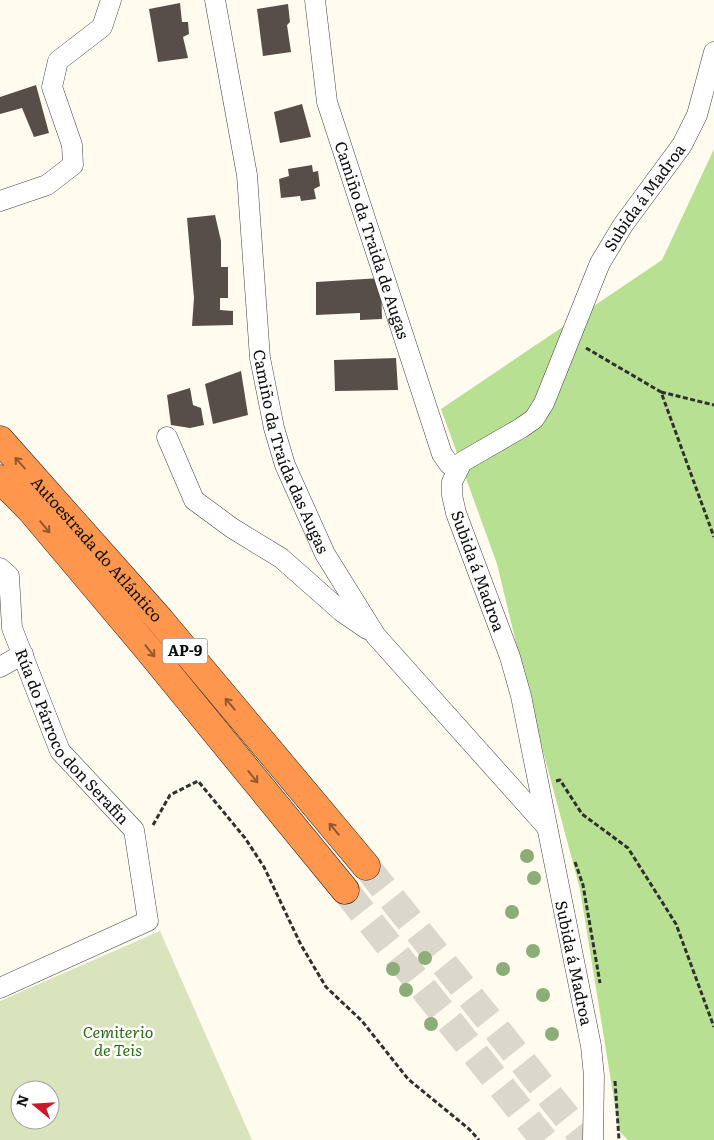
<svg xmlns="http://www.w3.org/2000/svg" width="714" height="1140" viewBox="0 0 714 1140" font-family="Literata,serif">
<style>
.forest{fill:#b8e092}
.cemetery{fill:#d9e4bd;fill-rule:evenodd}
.building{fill:#584e49}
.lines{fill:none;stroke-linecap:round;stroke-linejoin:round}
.highway-tunnel{stroke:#dbd7cd;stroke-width:28;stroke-dasharray:28 14;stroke-linecap:butt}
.minor-casing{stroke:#414141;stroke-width:21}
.highway-casing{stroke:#1f1f1f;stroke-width:29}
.path{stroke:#303030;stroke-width:3;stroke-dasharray:5 2.5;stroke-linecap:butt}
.minor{stroke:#fff;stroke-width:20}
.highway{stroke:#ff964d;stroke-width:28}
.tree{fill:#8cac78}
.oneway{stroke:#935931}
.labels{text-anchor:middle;stroke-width:5;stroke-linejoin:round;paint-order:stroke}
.shield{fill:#fff;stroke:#565656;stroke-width:1}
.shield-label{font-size:15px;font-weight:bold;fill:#0e0e0e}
.street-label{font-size:16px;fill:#0e0e0e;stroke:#fff}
.park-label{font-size:16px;font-style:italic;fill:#2d6c17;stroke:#fff}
</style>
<rect width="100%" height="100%" fill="#fffbef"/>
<path class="forest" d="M714 149V1140H628L619 1131 580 889 536 725 497 564 441 409 662 260Z"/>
<path class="cemetery" d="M160 931 252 1140H0V1001ZM20 1090H50V1120H20Z"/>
<path class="building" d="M180 3 182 22H188L189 34 183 37 188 58 158 62 149 9Z
M288 4 290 22 287 25 291 52 263 56 257 9Z
M36 85 49 133 34 137 22 108 0 114V97Z
M302 104 311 137 280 143 274 112Z
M312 165 313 172 318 171 320 186 314 189 316 199 301 201 300 196 281 198 279 179 289 176 288 169Z
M215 215 221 241V267H228V298H220V310L233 311V325L192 326 194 298 187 218Z
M381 278 382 319 360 320V313L316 315V282Z
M396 358 398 390 335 391 334 360Z
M241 371 248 415 213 424 205 384Z
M190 388 193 405 201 408 204 425 190 428 171 425 167 395Z"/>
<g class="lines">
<path class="highway-tunnel" d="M366 866 585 1140
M345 890 544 1140"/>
<g class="minor-casing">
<g id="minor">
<path id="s1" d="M215 0 247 175 260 358 274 428 285 465 325 554 376 636 546 826"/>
<path id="s2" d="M315 0 327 102 442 454 449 464 456 470"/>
<path d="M0 201 47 185 73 165 72 145 52 87 58 61 102 27 111 0"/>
<path d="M167 437 194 500 232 528 281 558 341 611 367 629"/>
<path id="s3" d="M0 568 9 576 12 628 60 751 134 830 148 921 0 988"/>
<path d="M0 667 23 654"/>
<path id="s4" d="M593 1140 594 1076 591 1046 521 696 510 657 456 513 452 495V482L462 462 521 428 534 419 544 403 600 263 623 225 682 145 697 115 714 52"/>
</g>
</g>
<g class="highway-casing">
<g id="highway">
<path id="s5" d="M0 440 160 620 366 866"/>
<path d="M0 479 30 509 147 648 345 890"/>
</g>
</g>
<path class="path" d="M586 348 661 392 714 537
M661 392 714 405
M556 781 560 780 582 814 628 848 676 924 714 1027
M153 825 170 795 198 781 245 838 264 867 301 945 326 987 362 1021 408 1079 469 1129 479 1140
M575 862 583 885 600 983
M615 1081 619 1140"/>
<use href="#minor" class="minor"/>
<use href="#highway" class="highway"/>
</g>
<g class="tree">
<circle cx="527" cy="856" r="7"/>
<circle cx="534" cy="878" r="7"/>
<circle cx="512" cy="912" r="7"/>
<circle cx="533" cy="951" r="7"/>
<circle cx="425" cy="958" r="7"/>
<circle cx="393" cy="969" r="7"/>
<circle cx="503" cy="969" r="7"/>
<circle cx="406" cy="990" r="7"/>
<circle cx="543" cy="995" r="7"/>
<circle cx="431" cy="1024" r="7"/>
<circle cx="552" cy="1034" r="7"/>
</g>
<defs><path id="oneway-shaft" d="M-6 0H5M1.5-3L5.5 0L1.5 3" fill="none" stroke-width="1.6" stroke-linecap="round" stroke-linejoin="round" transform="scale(1.25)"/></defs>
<g class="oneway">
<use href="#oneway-shaft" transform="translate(20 463) rotate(-132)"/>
<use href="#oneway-shaft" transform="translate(45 527) rotate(50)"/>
<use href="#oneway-shaft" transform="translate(150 651) rotate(51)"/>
<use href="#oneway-shaft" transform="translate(230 704) rotate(-130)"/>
<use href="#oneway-shaft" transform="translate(253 777) rotate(51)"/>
<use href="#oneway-shaft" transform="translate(334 829) rotate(-130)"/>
</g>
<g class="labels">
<rect class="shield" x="162.5" y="638.5" width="45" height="25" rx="4"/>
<g class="shield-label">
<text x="185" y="656">AP-9</text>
</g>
<g class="street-label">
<text dy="6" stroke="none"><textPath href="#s4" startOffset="1032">Subida á Madroa</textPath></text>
<text dy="6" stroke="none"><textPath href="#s2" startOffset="248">Camiño da Traida de Augas</textPath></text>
<text dy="6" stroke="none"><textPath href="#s1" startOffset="460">Camiño da Traída das Augas</textPath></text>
<text dy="6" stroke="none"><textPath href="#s5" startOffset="146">Autoestrada do Atlántico</textPath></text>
<text transform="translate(478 571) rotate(70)" y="6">Subida á Madroa</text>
<text dy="6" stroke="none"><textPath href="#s3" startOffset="190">Rúa do Párroco don Serafín</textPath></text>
<text transform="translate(574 963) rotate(78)" y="6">Subida á Madroa</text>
</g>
<g class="park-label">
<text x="118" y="1038">Cemiterio<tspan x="118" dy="18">de Teis</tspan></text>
</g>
</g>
<g transform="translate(35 1105) rotate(288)"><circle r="24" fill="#ffffff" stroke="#9f9f9f"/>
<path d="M0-4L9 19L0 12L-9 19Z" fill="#cb1829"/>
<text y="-8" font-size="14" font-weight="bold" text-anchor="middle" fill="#0e0e0e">N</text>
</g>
</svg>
